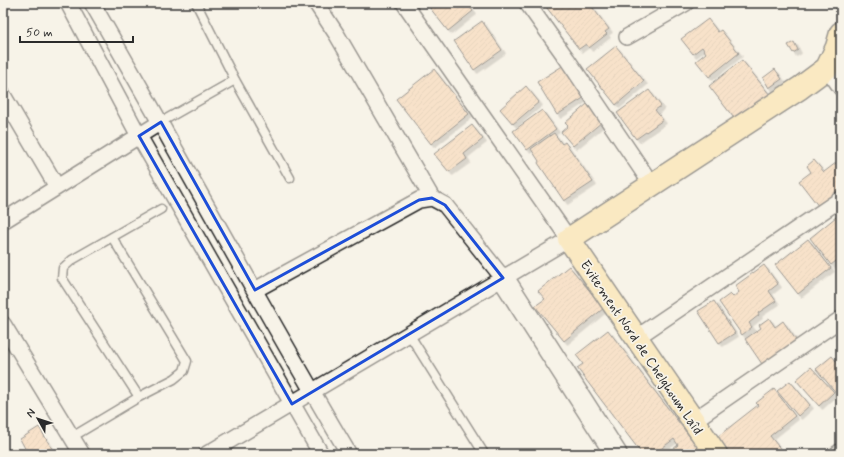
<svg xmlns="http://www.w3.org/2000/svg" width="844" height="457" viewBox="0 0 844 457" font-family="Mynerve,sans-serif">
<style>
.building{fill:url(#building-hatch);stroke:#2b2b2b;filter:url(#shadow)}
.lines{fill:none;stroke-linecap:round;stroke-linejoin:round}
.lane-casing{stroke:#2b2b2b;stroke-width:11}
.street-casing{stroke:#2b2b2b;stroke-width:18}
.secondary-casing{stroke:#2b2b2b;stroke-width:24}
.primary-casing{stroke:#2b2b2b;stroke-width:25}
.lane{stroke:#f7f3e8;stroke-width:8}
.street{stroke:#f7f3e8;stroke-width:15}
.secondary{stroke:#f7f3e8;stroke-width:21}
.primary{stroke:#fcde96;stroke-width:22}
.marked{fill:none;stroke:#1d4ed8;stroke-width:3;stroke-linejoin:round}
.labels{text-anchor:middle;stroke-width:3.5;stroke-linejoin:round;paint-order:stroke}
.street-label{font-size:14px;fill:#2b2b2b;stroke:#f7f3e8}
</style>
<defs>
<pattern id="building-hatch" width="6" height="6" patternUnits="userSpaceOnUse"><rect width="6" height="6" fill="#f7cea6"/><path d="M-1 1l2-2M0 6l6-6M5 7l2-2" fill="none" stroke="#d4b18f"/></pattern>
<filter id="shadow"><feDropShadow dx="3.5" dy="3.5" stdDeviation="0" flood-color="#0004"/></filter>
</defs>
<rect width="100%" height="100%" fill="#f7f3e8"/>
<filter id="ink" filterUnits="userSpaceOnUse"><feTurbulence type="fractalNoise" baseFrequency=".025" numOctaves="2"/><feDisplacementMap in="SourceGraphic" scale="8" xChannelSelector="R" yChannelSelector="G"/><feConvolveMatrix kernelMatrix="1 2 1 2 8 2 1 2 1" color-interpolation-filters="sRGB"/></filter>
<g filter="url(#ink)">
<path class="building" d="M426 3H467L473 11 448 31Z
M543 3H589L609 29 605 32 607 34 589 48 586 44 579 49Z
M708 19 718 32 721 30 739 53 709 77 696 61 706 53 702 47 693 54 681 39Z
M482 21 502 50 474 70 454 41Z
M794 42 798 50 793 53 788 45Z
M616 46 644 81 616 105 587 69Z
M742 60 770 95 737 122 709 86Z
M564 65 585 97 557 115 537 82Z
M434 69 469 114 431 144 396 99Z
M775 69 782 79 769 88 763 78Z
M526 86 539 102 513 124 500 109Z
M649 90 661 106 655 110 663 120 636 139 617 113Z
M587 104 602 122 573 146 561 132 568 126 565 123Z
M542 110 556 129 527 150 513 131Z
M472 125 483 139 464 154 467 159 449 172 434 154Z
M554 133 562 144 565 142 593 182 564 201 538 163 539 161 531 149Z
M841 159V190L819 207 799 181 811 172 807 166 814 160 824 172Z
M841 213V257L831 265 810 238Z
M808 239 831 268 798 294 775 265Z
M764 265 778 284 769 291 776 301 758 313 759 315 749 323 752 327 742 335 719 302 730 294 733 297 739 292 735 286Z
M569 266 604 308 564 341 535 306 545 299 538 291Z
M714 301 735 333 719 343 698 311Z
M769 318 775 327 783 321 798 343 764 367 745 339 761 328 759 325Z
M608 330 703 454H667L678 445 674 439 654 454H642L577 368 583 364 576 355Z
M832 356 841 367V392L838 395 816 369Z
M811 367 834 392 819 406 796 380Z
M790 381 810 405 798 416 777 391Z
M774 389 795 416 770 436 782 451 778 454H730L717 437 758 405 756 403Z
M39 427 54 452 50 454H28L20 439Z"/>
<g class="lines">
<g class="lane-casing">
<path id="lane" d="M196 3 235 80 290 178
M161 122 235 80
M409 334 483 452
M139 397 62 278 63 268 72 260 161 209
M72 437 139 397 174 379 184 371 187 361 112 237"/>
</g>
<g class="street-casing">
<path id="street" d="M68 3 139 136 321 454
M92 3C179 153 260 305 349 454
M316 3 337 35 432 198
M527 3 567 59 652 185
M627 37 686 3
M827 68 841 88
M3 95 57 187
M3 221 161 122
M255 290 419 200 432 198 445 205 503 278
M3 324 82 454
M636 338 841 199
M693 421 841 319
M207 454 569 239 404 3
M837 454 841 451"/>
</g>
<g class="secondary-casing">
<path id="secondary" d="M503 278 616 454"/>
</g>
<g class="primary-casing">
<path id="primary" d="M716 454 569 239 800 88 827 68 837 47 841 33"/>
</g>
<use href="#lane" class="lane"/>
<use href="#street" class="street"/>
<use href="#secondary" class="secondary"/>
<use href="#primary" class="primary"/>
</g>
</g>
<path d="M0 0H844V457H0ZM161 122 255 290 419 200 432 198 445 205 503 278 292 404 139 136Z" fill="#f7f3e8" fill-opacity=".55" fill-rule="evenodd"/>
<path class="marked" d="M161 122 255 290 419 200 432 198 445 205 503 278 292 404 139 136Z"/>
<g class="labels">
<g class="street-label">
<text transform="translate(642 347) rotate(56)" y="5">Evitement Nord de Chelghoum Laîd</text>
</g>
</g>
<rect width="844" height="457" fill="none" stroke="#f7f3e8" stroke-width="16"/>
<rect x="8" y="8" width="828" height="441" fill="none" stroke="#2b2b2b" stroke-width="1.5" filter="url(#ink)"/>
<g transform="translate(38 419) rotate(309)" stroke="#f7f3e8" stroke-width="3" paint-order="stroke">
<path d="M0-3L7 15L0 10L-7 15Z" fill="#2b2b2b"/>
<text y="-6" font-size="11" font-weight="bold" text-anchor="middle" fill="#2b2b2b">N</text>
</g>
<path d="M20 36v6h113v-6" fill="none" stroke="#2b2b2b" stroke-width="2"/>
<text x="26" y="36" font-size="12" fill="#2b2b2b" stroke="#f7f3e8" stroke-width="3" paint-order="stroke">50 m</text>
</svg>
